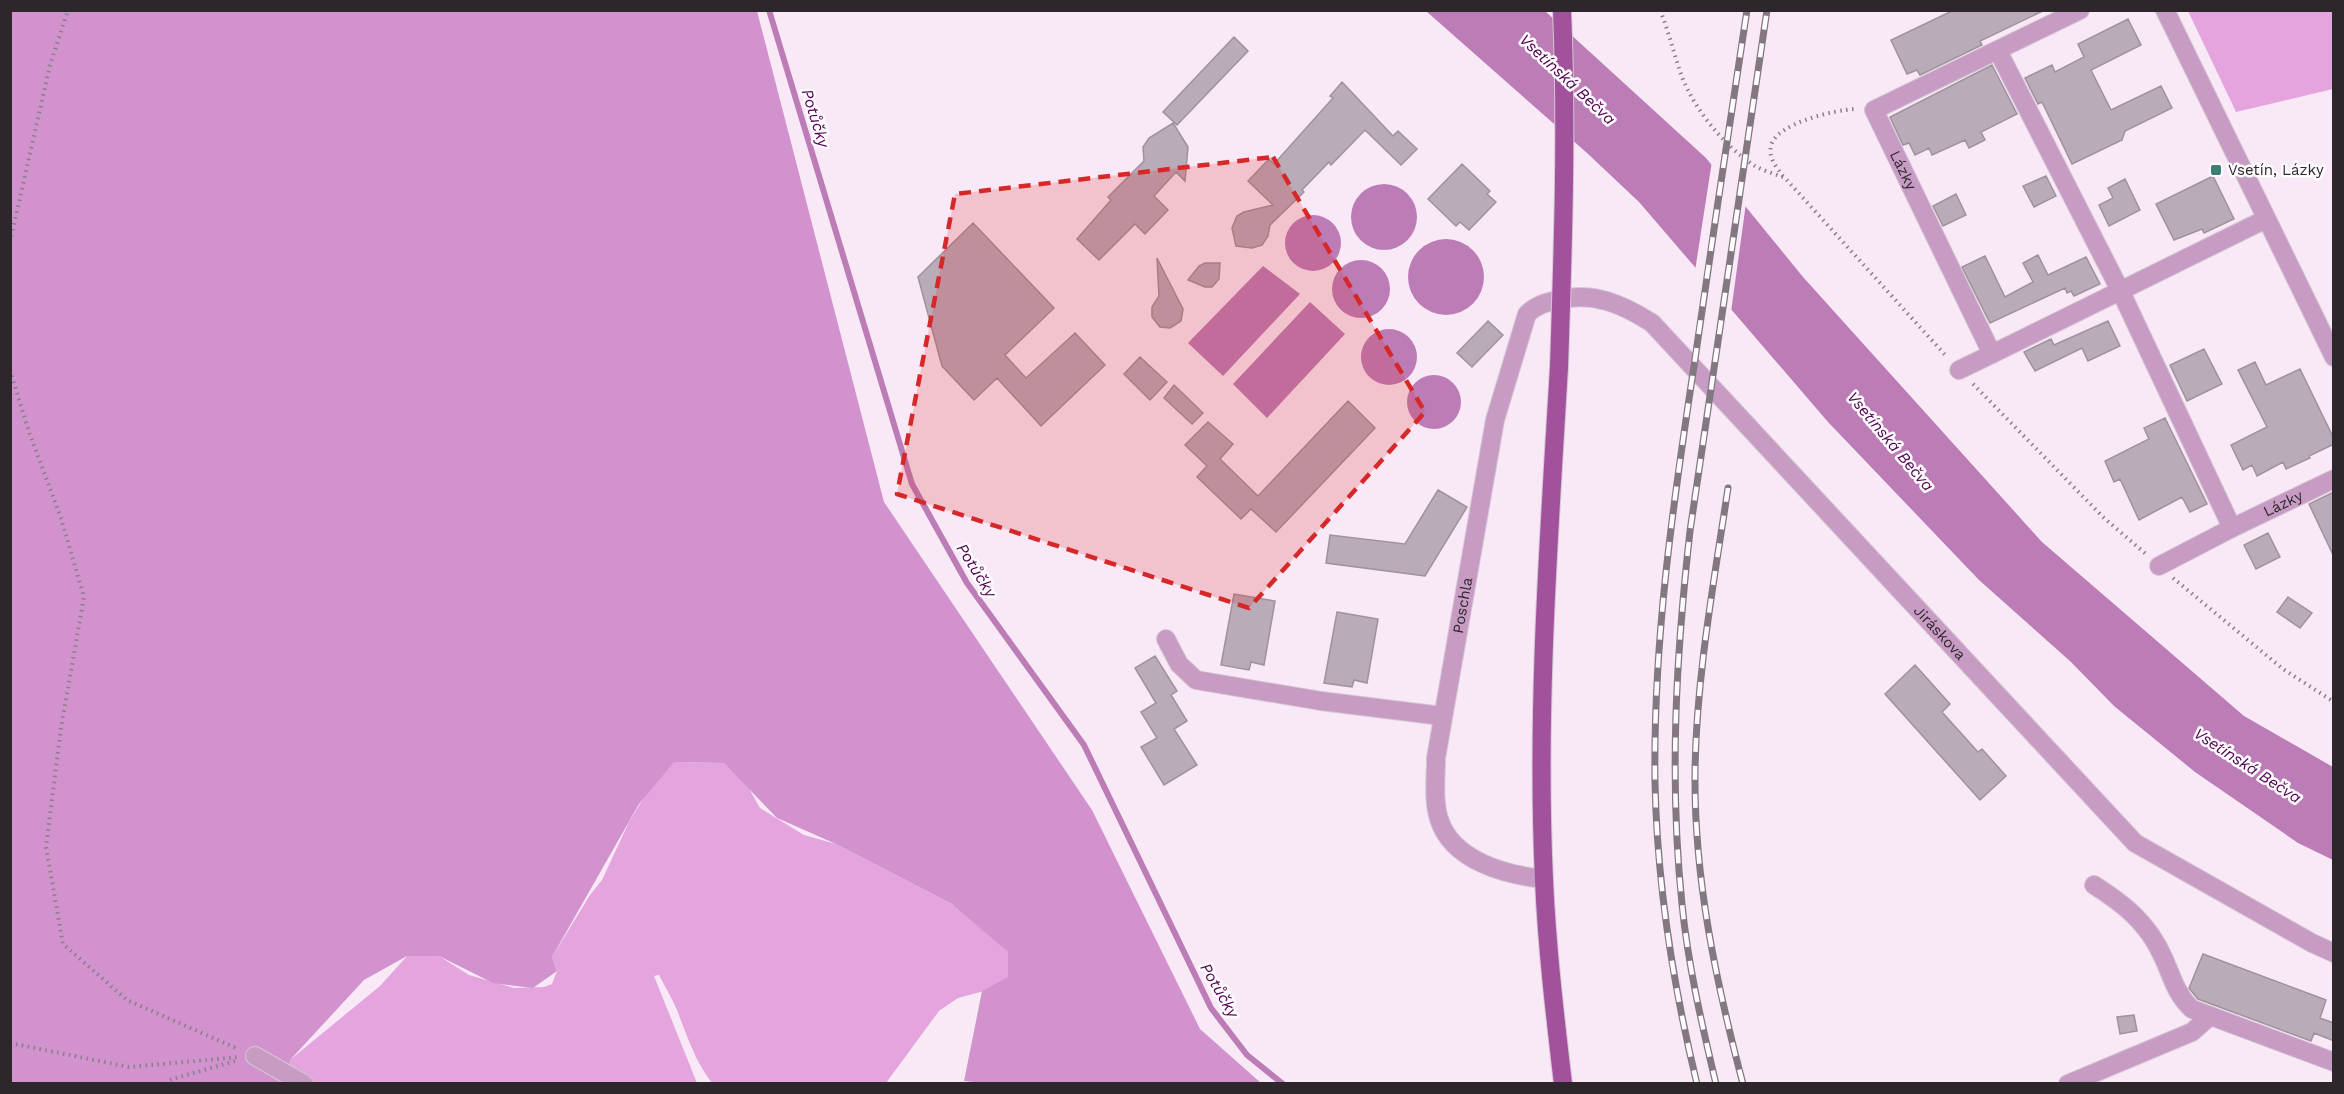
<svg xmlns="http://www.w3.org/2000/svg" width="2344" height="1094" viewBox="0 0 2344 1094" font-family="'Work Sans',sans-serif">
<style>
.green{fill:#e4a5de}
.forest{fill:#d292cd}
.water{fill:#bc7db7}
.pier{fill:#f9e9f7}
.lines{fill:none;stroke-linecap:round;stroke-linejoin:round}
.stream{stroke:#bc7db7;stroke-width:6}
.building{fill:#baabb9;stroke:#9f919e;stroke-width:1.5}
.minor-casing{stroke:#d4c6d2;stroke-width:20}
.major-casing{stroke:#d4c6d2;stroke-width:20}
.path{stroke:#8a7f88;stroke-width:4;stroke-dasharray:1.5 4.5;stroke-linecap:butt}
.minor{stroke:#c89bc4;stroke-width:18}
.major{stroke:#a2519d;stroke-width:18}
.rail-casing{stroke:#837881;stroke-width:7}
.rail{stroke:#fefbfe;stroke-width:4.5;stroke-dasharray:14;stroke-linecap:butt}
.major-bridge-casing{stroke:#d4c6d2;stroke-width:20;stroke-linecap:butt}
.major-bridge{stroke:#a2519d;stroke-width:18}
.marked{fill:#d62828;fill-opacity:0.2;stroke:#d62828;stroke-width:4.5;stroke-dasharray:12 8;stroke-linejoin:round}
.poi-dot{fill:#3c8073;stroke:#fefbfe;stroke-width:2}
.labels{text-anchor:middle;stroke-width:5;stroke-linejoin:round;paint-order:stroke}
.street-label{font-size:15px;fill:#2d272c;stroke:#fefbfe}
.poi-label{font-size:15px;fill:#2d272c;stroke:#fefbfe;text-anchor:start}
.water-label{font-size:16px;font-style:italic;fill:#4f004e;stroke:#fefbfe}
</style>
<rect width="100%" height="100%" fill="#f9e9f7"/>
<path class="green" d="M2188 11H2333V89L2236 112Z
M674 762 724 763 747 785 760 808 804 835 836 844 952 904 1001 943 1008 952 1013 968 1003 986 958 998 939 1011 886 1083H712C695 1061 687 1036 677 1010 672 998 665 987 659 975L654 976 697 1083 279 1084 282 1072 291 1059 380 986 407 956H439L469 975 514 988 544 987 552 984 557 971 552 957 590 895 602 880 629 822 658 774Z"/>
<path class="forest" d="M10 11H757L884 502 1092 810 1200 1029 1261 1083 993 1084 964 1081 982 991 1008 977V952L952 904 836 844 777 818 724 763 674 762 639 804 552 957 557 971 533 988 493 983 439 956H407L364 980 291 1059 279 1083H11Z"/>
<path class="water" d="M1426 11H1545L1706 158 1803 277 2042 542 2244 716 2333 767V860L2298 843 2195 772 2114 706 2071 662 1979 580 1828 422 1639 202 1587 153Z
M1351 217a33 33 0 1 1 66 0a33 33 0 1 1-66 0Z
M1285 243a28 28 0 1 1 56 0a28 28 0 1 1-56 0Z
M1408 277a38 38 0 1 1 76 0a38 38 0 1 1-76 0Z
M1332 289a29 29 0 1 1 58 0a29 29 0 1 1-58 0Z
M1263 266 1300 294 1223 376 1188 343Z
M1310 302 1345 334 1267 418 1233 384Z
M1361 357a28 28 0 1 1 56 0a28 28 0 1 1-56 0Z
M1407 402a27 27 0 1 1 54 0a27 27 0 1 1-54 0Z"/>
<path class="pier" d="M1712 161 1746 203 1731 312 1695 271Z"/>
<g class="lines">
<path class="stream" d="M769 10 912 484 967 583 1084 745 1211 1008 1247 1055 1283 1084"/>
</g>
<path class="building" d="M1954 10H2045L1980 41 1982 45 1920 75 1917 70 1907 74 1891 40Z
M2128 19 2141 45 2091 70 2111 110 2161 86 2172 108 2125 131 2122 140 2072 164 2042 102 2038 104 2025 78 2052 65 2055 72 2084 57 2078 44Z
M1234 37 1248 51 1177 125 1163 112Z
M1992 65 2017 114 1981 132 1985 140 1969 148 1965 140 1932 155 1929 148 1915 155 1909 143 1903 145 1890 117Z
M1342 82 1393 136 1398 131 1417 149 1401 165 1365 130 1331 165 1329 162 1302 190 1304 192 1270 225 1268 236 1262 245 1252 248 1236 246 1232 228 1237 216 1244 212 1273 205 1248 181 1269 159 1274 164 1333 98 1330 96Z
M1173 123 1188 147 1185 181 1176 172 1154 196 1168 210 1145 234 1135 224 1099 260 1077 239 1111 200 1108 197 1144 161 1143 147 1149 138Z
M1462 164 1490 191 1487 194 1496 202 1469 230 1460 222 1456 226 1428 199Z
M2046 176 2056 196 2034 207 2023 186Z
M2213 176 2234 219 2204 233 2202 229 2174 240 2156 204Z
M2125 179 2140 210 2109 226 2099 205 2113 198 2108 188Z
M1956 194 1966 215 1943 226 1933 206Z
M973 223 1054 308 1005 355 1026 378 1075 333 1105 365 1041 426 997 378 974 400 942 366 918 277Z
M2038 255 2048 275 2086 257 2100 284 2074 296 2071 291 2067 293 2065 288 1990 323 1962 267 1985 256 2005 297 2033 282 2023 263Z
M1157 258 1183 309 1181 321 1170 328 1160 327 1152 317V307L1159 296Z
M1205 263H1220L1219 279 1212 287H1205L1188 280 1199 266Z
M1488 321 1503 335 1472 367 1457 353Z
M2108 321 2120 346 2088 361 2082 348 2035 371 2024 352 2051 339 2054 345Z
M2204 349 2222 384 2187 401 2170 365Z
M1140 357 1167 382 1150 400 1124 374Z
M2255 362 2266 385 2300 369 2334 439V444L2309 456 2310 458 2286 469 2283 462 2257 476 2252 465 2243 470 2231 445 2267 427 2238 370Z
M1174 385 1203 413 1192 424 1164 398Z
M1348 401 1375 428 1276 532 1251 509 1241 519 1197 477 1207 466 1185 445 1208 422 1233 444 1220 459 1258 496Z
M2165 418 2207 504 2190 512 2182 497 2139 520 2120 479 2114 482 2105 461 2149 439 2144 428Z
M1438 490 1467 507 1425 576 1326 563 1330 535 1405 544Z
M2334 492V557L2309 504Z
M2268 533 2280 557 2256 569 2244 545Z
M1234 594 1275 601 1264 665 1251 662 1249 670 1221 665Z
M2288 597 2312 613 2300 628 2277 612Z
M1337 612 1378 619 1367 683 1354 680 1352 687 1324 683Z
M1155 656 1177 691 1171 695 1187 721 1174 729 1197 765 1164 785 1141 747 1157 738 1141 712 1156 703 1135 668Z
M1915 665 1950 704 1942 712 1978 752 1982 749 2006 776 1980 800 1885 694Z
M2203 954 2326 1000 2320 1018 2334 1023V1041L2314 1033 2311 1041 2198 999 2189 988Z
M2134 1015 2137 1031 2120 1034 2117 1017Z"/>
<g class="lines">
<g class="minor-casing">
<g id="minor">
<path id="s1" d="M2080 10 1874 110 1992 354 2266 219"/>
<path d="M2165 10 2334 357"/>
<path id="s2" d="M1998 51 2121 292 2232 528 2334 479"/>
<path d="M1959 370 1992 354"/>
<path d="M2159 566 2232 528"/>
<path d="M1166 639 1179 664 1196 680 1321 701 1442 716"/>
<path id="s3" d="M1544 879C1506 875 1452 861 1439 819 1433 800 1436 778 1436 758L1495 420 1527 314C1536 305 1545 303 1557 300 1593 291 1622 304 1652 323L2135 843 2312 943 2334 953"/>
<path d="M2094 885C2124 904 2148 923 2163 957 2172 976 2176 995 2192 1009L2334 1062"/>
<path d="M255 1056 304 1084"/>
<path d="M2068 1084 2192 1032 2210 1016"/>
</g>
</g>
<g class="major-casing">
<path id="major" d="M1559 367C1549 537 1536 709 1544 880 1547 948 1555 1016 1563 1084"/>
</g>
<path class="path" d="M1660 10C1669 32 1674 55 1682 77 1695 110 1724 146 1755 166 1764 171 1775 174 1785 178L1947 357
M1783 176C1777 168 1768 158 1771 146 1776 123 1835 110 1855 109
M10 242 50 65 68 10
M10 370 29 432 61 518 84 597 61 728 46 847 63 944 127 1000 238 1049
M1973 384 2103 517 2147 555
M2173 578 2283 669 2334 702
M10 1043 129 1067 239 1057
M166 1084 169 1080 239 1060"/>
<use href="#minor" class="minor"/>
<use href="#major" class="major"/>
<g class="rail-casing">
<path id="rail" d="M1728 488C1714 582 1696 678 1695 773 1694 879 1716 982 1743 1084
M1697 1084C1673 985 1657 885 1655 782 1653 642 1673 504 1694 366 1711 247 1729 129 1747 10
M1716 1084C1702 1025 1688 965 1682 904 1669 779 1676 656 1690 531L1767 10"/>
</g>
<use href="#rail" class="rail"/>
<g class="major-bridge-casing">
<path id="major-bridge" d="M1559 367C1563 248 1567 130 1562 10"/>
</g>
<use href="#major-bridge" class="major-bridge"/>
</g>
<path class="marked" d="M1273 157 1425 412 1249 608 897 494 955 194Z"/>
<rect class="poi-dot" x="2210" y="164" width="12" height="12" rx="3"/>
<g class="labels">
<g class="street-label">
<text dy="5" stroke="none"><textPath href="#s1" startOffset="296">Lázky</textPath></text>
<text dy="5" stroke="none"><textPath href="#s2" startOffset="588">Lázky</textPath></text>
<text dy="5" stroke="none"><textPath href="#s3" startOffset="344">Poschla</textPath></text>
<text dy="5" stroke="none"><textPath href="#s3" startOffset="1200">Jiráskova</textPath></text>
</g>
<g class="poi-label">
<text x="2228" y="175">Vsetín, Lázky</text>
</g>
<g class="water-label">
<text transform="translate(1568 79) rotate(43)" y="6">Vsetínská Bečva</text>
<text transform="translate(816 118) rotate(73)" y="6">Potůčky</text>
<text transform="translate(1891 441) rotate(50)" y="6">Vsetínská Bečva</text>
<text transform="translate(977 570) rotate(58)" y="6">Potůčky</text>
<text transform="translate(2248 765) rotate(33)" y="6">Vsetínská Bečva</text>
<text transform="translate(1220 990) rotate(60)" y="6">Potůčky</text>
</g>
</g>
<rect width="2344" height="1094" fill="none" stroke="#2d272c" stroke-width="24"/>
</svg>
